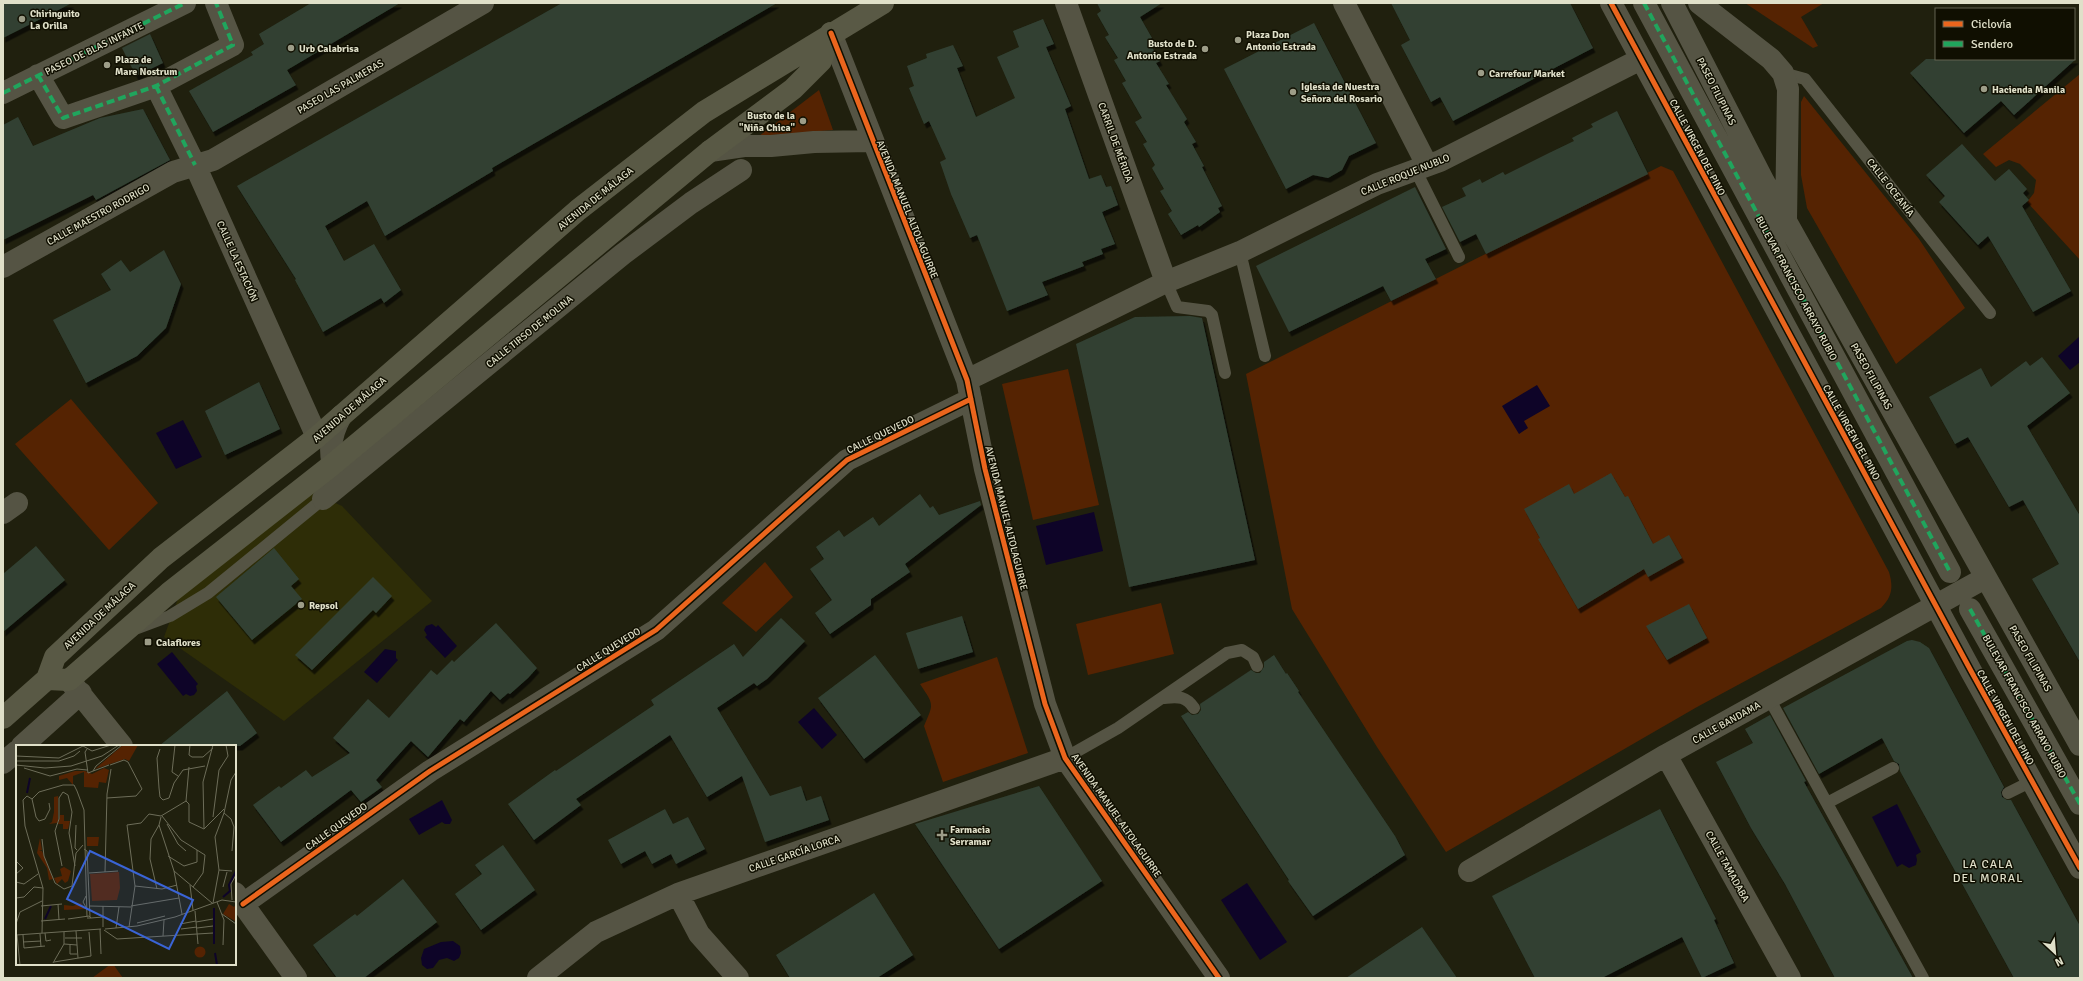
<svg xmlns="http://www.w3.org/2000/svg" width="2083" height="981" viewBox="0 0 2083 981" font-family="Signika,sans-serif">
<style>
.built{fill:#2e2d07}
.green{fill:#552302}
.water{fill:#0e0428}
.building{fill:#314133;filter:url(#shadow)}
.lines{fill:none;stroke-linecap:round;stroke-linejoin:round}
.lane{stroke:#555444;stroke-width:12}
.street{stroke:#555444;stroke-width:22}
.primary{stroke:#595945;stroke-width:22}
.quiet{stroke:#20a55d;stroke-width:4;stroke-dasharray:8 4;stroke-linecap:butt}
.cycleway-casing{stroke:#100f01;stroke-width:8}
.cycleway{stroke:#eb651d;stroke-width:5}
.poi-dot{fill:#9d9d88;stroke:#100f01;stroke-width:1.5}
.labels{text-anchor:middle;stroke-width:3;stroke-linejoin:round;paint-order:stroke}
.poi-label{font-size:10px;font-weight:bold;fill:#e0e0c9;stroke:#100f01;text-anchor:start}
.street-label{font-size:10px;fill:#e0e0c9;stroke:#100f01}
.quarter-label{font-size:12px;letter-spacing:1px;fill:#e0e0c9;stroke:#100f01}
.inset-river{fill:none;stroke:#0e0428;stroke-width:2}
.inset-road{fill:none;stroke:#6d6d59;stroke-width:1}
.view{fill:#3a64d6;fill-opacity:0.15;stroke:#3a64d6;stroke-width:2}
.inset-edge{fill:none;stroke:#e0e0c9;stroke-width:2}
</style>
<defs>
<filter id="shadow"><feDropShadow dx="2.5" dy="4.5" stdDeviation="0" flood-color="#0009"/></filter>
</defs>
<rect width="100%" height="100%" fill="#20200e"/>
<path class="built" d="M305 489 342 506 432 601 284 721 164 637 179 596Z"/>
<path class="green" d="M1745 3H1824L1801 17 1818 46 1813 48Z
M2080 74V260L2027 202 2034 193 2036 180 2020 164 2009 160 1996 167 1983 154Z
M819 90 833 130 759 136Z
M1804 96 1919 239 1965 308 1896 364 1807 208 1801 175V102Z
M1661 166 1673 171 1889 572C1893 586 1893 596 1881 608L1697 707 1446 852 1377 747 1292 609 1246 374Z
M1068 369 1099 505 1033 520 1002 384Z
M71 399 158 503 109 550 15 444Z
M765 562 793 597 756 632 722 603Z
M1161 603 1174 654 1088 675 1076 624Z
M997 657 1028 753 943 782 924 726C934 703 934 705 920 684Z
M111 964H113L123 978H92Z"/>
<path class="water" d="M2080 336V362L2070 370 2058 356Z
M1537 385 1550 406 1524 421 1528 428 1519 434 1502 406Z
M183 420 202 457 176 469 156 433Z
M1094 512 1103 551 1046 565 1036 526Z
M432 624 436 627 438 625 457 646 445 658 425 637 427 635 424 630 426 626Z
M385 649 396 651V658L398 660 377 683 364 672Z
M172 652 198 684 196 686 197 691 194 695 190 696 186 694 183 696 157 664Z
M814 708 837 735 822 749 798 722Z
M442 800 452 820 450 824H445L442 822 419 835 409 819Z
M1897 804 1921 852 1916 855 1917 860 1916 865 1909 868 1902 864 1897 867 1872 817Z
M1247 883 1287 942 1260 960 1221 900Z
M453 941 460 946 461 953 459 958 454 961 447 958 439 960 433 968 427 969 422 965 421 958 424 949 441 942Z"/>
<path class="building" d="M3 3H72L3 38Z
M311 3H400L287 70 296 85 213 132 189 91 253 55 251 52 264 44 259 34Z
M562 3H777L492 168 493 171 385 236 367 201 325 226 344 261 374 244 401 290 384 303 381 298 323 332 295 280 296 279 237 186Z
M1097 3H1162L1140 17 1152 38 1148 40 1160 61 1156 63 1169 84 1166 85 1187 119 1184 122 1196 142 1192 144 1204 166 1202 167 1222 206 1218 208 1220 212 1199 227 1198 225 1181 235 1168 214 1172 211 1160 191 1164 189 1152 168 1155 165 1143 144 1147 142 1135 122 1142 118 1122 83 1126 81 1114 60 1118 58 1105 37 1109 35 1097 14 1101 11Z
M1391 3H1570L1593 48 1453 121 1440 97 1431 102 1401 45 1410 40Z
M1043 19 1054 44 1046 47 1071 106 1065 109 1089 179 1101 175 1106 187 1111 186 1118 205 1102 212 1115 244 1101 249 1103 254 1082 262 1084 266 1042 282 1048 295 1007 311 977 235 970 238 951 194 940 162 946 159 929 121 924 124 909 88 914 86 907 66 927 58 926 54 953 45 963 66 957 68 976 117 1015 98 997 57 1019 47 1013 31Z
M1314 23 1376 143 1349 156 1342 170 1328 178 1313 175 1286 189 1224 69Z
M150 34 163 63 136 76 122 48Z
M1926 59H2076L2014 115 2001 101 1964 133 1910 73Z
M143 109 170 160 96 200 93 195 3 240V125L18 117 33 146 100 118Z
M1617 111 1648 174 1486 254 1476 234 1460 242 1442 207 1466 196 1462 188 1480 179 1482 183 1503 172 1505 175 1549 153 1574 141 1572 138 1593 127 1591 124Z
M1962 144 1995 181 2009 169 2027 189 2023 193 2029 200 2022 206 2071 291 2033 312 1988 236 1978 245 1939 202 1945 196 1926 175Z
M1415 187 1446 249 1425 259 1436 279 1391 301 1383 286 1289 332 1256 266Z
M164 250 181 284 166 328 137 356 86 383 53 320 111 290 101 274 121 260 130 272Z
M1190 316 1202 318 1255 560 1129 587 1076 344 1135 317Z
M2042 357 2070 393 2027 426 2080 516V662L2032 579 2059 564 2023 500 2009 507 1968 437 1955 444 1929 397 1981 368 1991 387 2026 361 2030 366Z
M259 382 280 429 225 455 205 411Z
M1611 473 1625 497 1628 496 1653 544 1669 535 1682 558 1648 577 1644 569 1578 609 1538 539 1540 538 1524 509 1569 484 1574 494Z
M920 494 930 508 933 506 939 515 980 501 981 505 905 564 910 572 871 599V605L830 634 815 613 832 600 810 569 824 559 816 547 839 530 844 537 873 517 879 526Z
M36 546 65 580 3 632V574Z
M274 548 299 579 291 586 302 599 252 640 216 597Z
M373 577 392 596 376 613 373 610 312 670 295 655Z
M1689 604 1707 638 1667 660 1646 626Z
M962 616 973 652 918 669 906 633Z
M781 618 805 641 767 679 757 686 754 683 717 708 770 796 801 786 806 801 821 796 829 820 765 842 742 776 707 797 670 735 576 799 581 805 534 840 508 804 555 770 556 771 654 705 651 700 734 644 743 657Z
M496 623 537 668 528 678 510 694 508 693 500 700 491 691 464 722 460 719 428 757 411 741 376 780 382 787 361 802 351 790 281 842 253 805 279 786 281 788 306 770 312 777 350 753 333 738 368 699 389 718 431 670 437 675 452 660 454 662Z
M1912 640 1920 642 1929 648 2004 787 2001 792 2002 797 2007 800H2011L2080 926V978H2014L1900 771 1899 764 1894 761 1882 738 1819 774 1783 708 1907 641Z
M875 655 921 715 864 759 818 698Z
M1274 655 1286 674 1287 673 1299 691 1298 692 1395 836 1405 855 1313 916 1288 881 1289 880 1181 716 1188 712 1192 715 1198 714 1201 710 1200 704 1251 670 1256 673H1260L1264 667V662Z
M227 691 257 733 240 746H159Z
M1770 715 1806 781 1804 782 1913 978H1835L1785 884 1751 828 1716 762 1753 743 1745 729Z
M1039 786 1102 881 999 949 915 824Z
M665 809 673 824 688 817 705 849 676 864 671 854 652 864 645 851 621 864 608 840Z
M1660 809 1716 919 1714 920 1734 963 1702 978 1682 937 1602 978H1535L1492 896Z
M503 845 535 890 481 930 455 894 482 874 475 865Z
M403 879 437 922 364 978H337L313 945 355 914 357 916Z
M874 893 913 955 877 978H790L776 955Z
M1422 927 1457 978H1346Z"/>
<g class="lines">
<path class="lane" d="M1783 73 1805 79 1990 313
M1415 169 1459 257
M1240 252 1265 356
M1166 282 1177 307 1208 311 1212 315 1225 373
M138 628 170 616 208 593 323 499
M1163 698C1177 697 1185 695 1194 708
M1769 698 1923 978
M1065 758 1118 728 1227 653 1242 650 1253 657 1257 666
M2008 793 2032 781
M1827 803 1893 768"/>
<path class="street" d="M1066 3 1166 282
M1344 3 1427 165
M1611 3 1971 671 2080 868
M1644 3 1950 572
M1672 3 1764 182 2080 745
M1699 3 1771 59 1783 73 1788 89 1786 220
M831 33 967 380 985 469 1045 704 1065 758 1219 978
M38 75 63 118 156 86 233 45 216 3
M156 86 195 165 317 437
M3 93 185 3
M710 151 744 146H771L814 142 872 141
M3 267 173 172 213 160 483 3
M967 380 1166 282 1240 252 1377 184 1440 161 1641 59
M337 481C329 456 328 439 341 416
M323 499 623 254 691 203 741 170
M3 513 17 503
M1970 609 2080 804
M69 680 122 746
M22 746 81 693
M1666 755 1790 978
M3 763 17 751
M1469 871 1666 755 1985 578
M235 893 296 978
M678 894 699 934 738 978
M243 904 430 771 656 630 847 460 971 399
M538 978 596 932 678 894 1065 758"/>
<path class="primary" d="M47 679 55 657 161 558 317 437 578 210 704 112 883 3
M47 679 69 680 169 593 332 465 710 151 793 89 821 61 831 33
M3 718 47 679"/>
<path class="quiet" d="M1644 3 1950 572
M38 75 63 118 156 86 233 45 216 3
M156 86 195 165
M3 93 185 3
M1970 609 2080 804"/>
<g class="cycleway-casing">
<path id="cycleway" d="M1611 3 1971 671 2080 868
M831 33 967 380 985 469 1045 704 1065 758 1219 978
M243 904 430 771 656 630 847 460 971 399"/>
</g>
<use href="#cycleway" class="cycleway"/>
</g>
<g class="poi-dot">
<circle cx="22" cy="19" r="4"/>
<circle cx="1238" cy="40" r="4"/>
<circle cx="291" cy="48" r="4"/>
<circle cx="1205" cy="49" r="4"/>
<circle cx="107" cy="65" r="4"/>
<circle cx="1481" cy="73" r="4"/>
<circle cx="1984" cy="89" r="4"/>
<circle cx="1293" cy="92" r="4"/>
<circle cx="803" cy="121" r="4"/>
<circle cx="301" cy="605" r="4"/>
<rect x="144" y="638" width="8" height="8" rx="2"/>
<path d="M940 829h4v4h4v4h-4v4h-4v-4h-4v-4h4z"/>
</g>
<g class="labels">
<g class="poi-label">
<text x="30" y="17">Chiringuito<tspan x="30" dy="12">La Orilla</tspan></text>
<text x="1246" y="38">Plaza Don<tspan x="1246" dy="12">Antonio Estrada</tspan></text>
<text x="1197" y="47" text-anchor="end">Busto de D.<tspan x="1197" dy="12">Antonio Estrada</tspan></text>
<text x="299" y="52">Urb Calabrisa</text>
<text x="115" y="63">Plaza de<tspan x="115" dy="12">Mare Nostrum</tspan></text>
<text x="1489" y="77">Carrefour Market</text>
<text x="1301" y="90">Iglesia de Nuestra<tspan x="1301" dy="12">Señora del Rosario</tspan></text>
<text x="1992" y="93">Hacienda Manila</text>
<text x="795" y="119" text-anchor="end">Busto de la<tspan x="795" dy="12">"Niña Chica"</tspan></text>
<text x="309" y="609">Repsol</text>
<text x="156" y="646">Calaflores</text>
<text x="950" y="833">Farmacia<tspan x="950" dy="12">Serramar</tspan></text>
</g>
<g class="street-label">
<text transform="translate(94 48) rotate(-26)" y="4">PASEO DE BLAS INFANTE</text>
<text transform="translate(340 86) rotate(-30)" y="4">PASEO LAS PALMERAS</text>
<text transform="translate(1717 91) rotate(63)" y="4">PASEO FILIPINAS</text>
<text transform="translate(1116 142) rotate(70)" y="4">CARRIL DE MÉRIDA</text>
<text transform="translate(1698 147) rotate(62)" y="4">CALLE VIRGEN DEL PINO</text>
<text transform="translate(1405 174) rotate(-22)" y="4">CALLE ROQUE NUBLO</text>
<text transform="translate(1891 187) rotate(52)" y="4">CALLE OCEANÍA</text>
<text transform="translate(595 198) rotate(-39)" y="4">AVENIDA DE MÁLAGA</text>
<text transform="translate(908 209) rotate(68)" y="4">AVENIDA MANUEL ALTOLAGUIRRE</text>
<text transform="translate(98 214) rotate(-29)" y="4">CALLE MAESTRO RODRIGO</text>
<text transform="translate(238 261) rotate(66)" y="4">CALLE LA ESTACIÓN</text>
<text transform="translate(1797 288) rotate(62)" y="4">BULEVAR FRANCISCO ARRAYO RUBIO</text>
<text transform="translate(529 331) rotate(-39)" y="4">CALLE TIRSO DE MOLINA</text>
<text transform="translate(1872 376) rotate(61)" y="4">PASEO FILIPINAS</text>
<text transform="translate(349 409) rotate(-41)" y="4">AVENIDA DE MÁLAGA</text>
<text transform="translate(1852 432) rotate(61)" y="4">CALLE VIRGEN DEL PINO</text>
<text transform="translate(880 434) rotate(-26)" y="4">CALLE QUEVEDO</text>
<text transform="translate(1007 518) rotate(76)" y="4">AVENIDA MANUEL ALTOLAGUIRRE</text>
<text transform="translate(99 615) rotate(-43)" y="4">AVENIDA DE MÁLAGA</text>
<text transform="translate(608 649) rotate(-32)" y="4">CALLE QUEVEDO</text>
<text transform="translate(2031 658) rotate(60)" y="4">PASEO FILIPINAS</text>
<text transform="translate(2025 706) rotate(61)" y="4">BULEVAR FRANCISCO ARRAYO RUBIO</text>
<text transform="translate(2006 717) rotate(61)" y="4">CALLE VIRGEN DEL PINO</text>
<text transform="translate(1726 722) rotate(-29)" y="4">CALLE BANDAMA</text>
<text transform="translate(1117 815) rotate(55)" y="4">AVENIDA MANUEL ALTOLAGUIRRE</text>
<text transform="translate(336 826) rotate(-36)" y="4">CALLE QUEVEDO</text>
<text transform="translate(794 853) rotate(-19)" y="4">CALLE GARCÍA LORCA</text>
<text transform="translate(1728 866) rotate(61)" y="4">CALLE TAMADABA</text>
</g>
<g class="quarter-label">
<text x="1988" y="868">LA CALA<tspan x="1988" dy="14">DEL MORAL</tspan></text>
</g>
</g>
<g transform="translate(16 745)">
<rect width="220" height="220" fill="#20200e"/>
<path d="M107 0H122L113 16 109 14 79 24ZM88 23 93 25 90 38 83 37 82 43 68 42V27L57 31V40L51 33 43 35V31L59 26H69L76 29ZM42 51V76L41 78 33 79 36 77 38 67V52ZM44 70H48V76H54L52 84H47V79H42ZM71 92H83L82 101H71ZM24 93 26 105 23 106H26L37 134 33 135 31 123 21 108ZM48 122 55 126 52 136 49 138 46 134 41 139 38 133 46 131 44 124ZM103 127 104 143 101 155 76 156 74 129ZM65 158 69 164 48 165V160L57 161ZM213 159 218 162 220 159 219 176 207 169ZM178.5 207a5.5 5.5 0 1 1 11 0a5.5 5.5 0 1 1-11 0Z" fill="#552302"/>
<path class="inset-river" d="M11 48 14 33M207 152 214 146 213 140 220 126M198 163V199M29 174 35 161M199 208 201 220"/>
<path class="inset-road" d="M159 0 156 27 162 31M174 0 173 10 176 12H187L197 3M71 4 69 7 72 28 93 20M144 4 141 13 143 43 144 52 147 55 153 53 158 38 167 25 189 21M0 11 43 13 67 1 76 6 95 0M0 16H43L58 11 64 6M0 20 29 23 55 21 86 11 103 0M173 22 170 56 173 59V77L188 84 208 64M8 23 34 31 61 24 71 25M77 26 80 21 106 0M91 53 120 51 126 44 112 17 108 15 94 20M16 54 23 47 47 40H58L61 46 68 65 71 172M16 54 11 51 7 55 9 81 27 143 26 188M16 54 20 72 23 76 29 74 34 64 33 58M208 68 215 74 218 82 216 106M146 71 165 95 189 110 187 128 177 142M145 72 143 80 158 126 166 169M197 72 203 25 212 11 210 0M151 79 162 99 170 106M60 80 59 103 61 105M188 83 187 37 197 0M26 94 28 111 39 138 48 144 56 141 60 108 67 100M68 104 71 106 74 172M152 111 168 121 181 117V105M0 116 7 123 0 129M46 121 39 86 43 74V53L47 47 52 50 56 67 53 88 59 121M203 125 216 126M158 126 196 158M89 127 91 49 95 24M73 128 102 126M0 137 8 139 22 129M174 140 177 165M119 141 146 144 161 140M207 142 211 127M141 144 134 114 135 94 143 80M70 151 67 157 71 164M0 153 8 152 18 142 27 143M216 155 215 139 220 130M201 157 208 175 207 200M197 158 203 125 199 92 208 68 215 35 220 27M42 159 43 175M25 161 46 159M74 161 115 162M87 161V182M115 161 163 153M179 166 182 199M4 167 26 156M206 169 220 179M75 173 87 172M52 174 73 171 75 173H71M25 176 49 174M180 177 197 174M121 178 149 171M0 179 4 167M164 179 180 176M113 182 119 141 111 80 125 78 133 69 145 71 170 56M100 183 103 162M181 183 197 181M84 184 85 209M89 184 121 181 159 172 206 155 220 157M165 184 181 182M88 185 101 194 197 188M60 186 62 213M29 188 30 196 35 195M24 189 25 202M0 190 85 184M1 190 4 220M7 190 8 203 29 201M147 191 148 175M49 193H66M7 197 25 196M48 199 61 200M54 200V209H61M38 217 75 211 73 187M37 218 48 199V187"/>
<path class="view" d="M74 106 177 155 153 204 51 154Z"/>
<rect width="220" height="220" class="inset-edge"/>
</g>
<rect width="2083" height="981" fill="none" stroke="#e0e0c9" stroke-width="8"/>
<rect x="1935" y="8" width="140" height="52" fill="#100f01" stroke="#636351"/>
<rect x="1943" y="21" width="20" height="6" fill="#eb651d" stroke="#636351"/>
<text x="1971" y="28" font-size="12" fill="#e0e0c9">Ciclovía</text>
<rect x="1943" y="41" width="20" height="6" fill="#20a55d" stroke="#636351"/>
<text x="1971" y="48" font-size="12" fill="#e0e0c9">Sendero</text>
<g transform="translate(2055 953) rotate(154)" stroke="#100f01" stroke-width="3" paint-order="stroke">
<path d="M0-3L7 15L0 10L-7 15Z" fill="#e0e0c9"/>
<text y="-6" font-size="11" font-weight="bold" text-anchor="middle" fill="#e0e0c9">N</text>
</g>
</svg>
